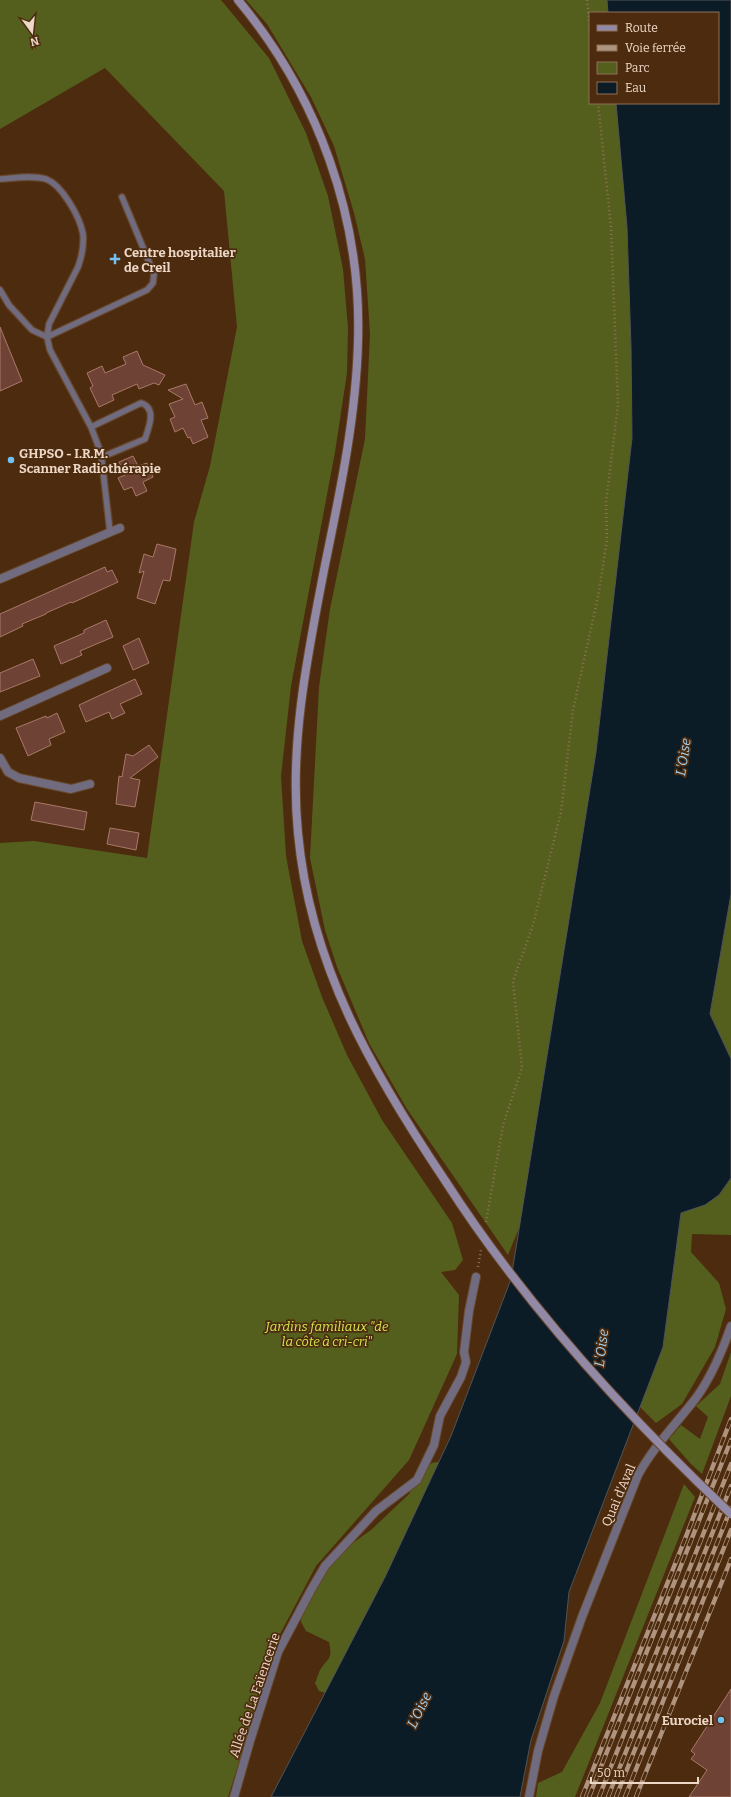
<svg xmlns="http://www.w3.org/2000/svg" width="731" height="1797" viewBox="0 0 731 1797" font-family="Bitter,serif">
<style>
.green{fill:#555f1d}
.water{fill:#0c1c26;stroke:#505456}
.building{fill:#6e4335;stroke:#a97869}
.lines{fill:none;stroke-linecap:round;stroke-linejoin:round}
.service-casing{stroke:#67472c;stroke-width:8}
.minor-casing{stroke:#67472c;stroke-width:10}
.secondary-casing{stroke:#67472c;stroke-width:10}
.path{stroke:#8e7159;stroke-width:2.5;stroke-dasharray:1 3;stroke-linecap:butt}
.service{stroke:#706b7e;stroke-width:5.5}
.minor{stroke:#706b7e;stroke-width:8}
.secondary{stroke:#9289a7;stroke-width:8}
.rail-casing{stroke:#ae947e;stroke-width:4.5}
.rail{stroke:#4d2b0e;stroke-width:3;stroke-dasharray:9;stroke-linecap:butt}
.secondary-bridge-casing{stroke:#67472c;stroke-width:10;stroke-linecap:butt}
.secondary-bridge{stroke:#9289a7;stroke-width:8}
.poi-dot{fill:#70c1f4;stroke:#4d2b0e;stroke-width:1.5}
.labels{text-anchor:middle;stroke-width:3.5;stroke-linejoin:round;paint-order:stroke}
.poi-label{font-size:13px;font-weight:bold;fill:#edd7c7;stroke:#4d2b0e;text-anchor:start}
.park-label{font-size:13px;font-style:italic;fill:#d1e94d;stroke:#4d2b0e}
.street-label{font-size:13px;fill:#edd7c7;stroke:#4d2b0e}
.water-label{font-size:14px;font-style:italic;fill:#9fd2f3;stroke:#4d2b0e}
</style>
<rect width="100%" height="100%" fill="#4d2b0e"/>
<path class="green" d="M0 0H221L269 58 306 133 328 196 343 269 348 328 347 373 335 452 291 686 281 776 286 856 302 941 322 997 347 1055 382 1120 452 1223 463 1260 455 1270 441 1272 459 1295 457 1354 409 1460 316 1566 279 1636 228 1797H0V843L34 841 147 858 194 522 210 466 237 327 224 191 105 68 0 129Z
M246 0H608L609 13H590V103H617L627 227 631 347 632 438 596 752 521 1223 508 1255 407 1109 369 1043 337 967 325 930 310 858 319 687 330 609 365 439 370 334 365 259 354 213 334 146 311 97 267 24Z
M731 894V1059L710 1014Z
M731 1178V1235L692 1234 691 1252 719 1283 726 1309 715 1347 682 1404 656 1423 640 1407 663 1347 681 1213C704 1205 718 1201 731 1178Z
M731 1352V1396L702 1474 691 1464 669 1439 681 1425 700 1439 708 1417 696 1406 720 1384Z
M442 1461 329 1694 319 1691 315 1683C317 1679 318 1674 320 1670 328 1657 333 1660 329 1642L306 1631 301 1622 302 1605 333 1557 371 1530 409 1494 421 1471 432 1463Z
M684 1484 695 1497 575 1797H536L538 1783 562 1772 600 1703Z"/>
<path class="water" d="M607 0H731V894L710 1014 731 1059V1178L719 1195 705 1205 681 1213 663 1347 569 1592 564 1641 531 1740 520 1797H271L385 1577 451 1436 511 1279 596 752 632 438 631 347 627 227 616 103H718V13H608Z"/>
<path class="building" d="M0 327 22 381 0 391Z
M137 351 143 365 165 375 159 385 154 383 139 389 137 384 112 395 114 400 99 407 90 388 93 386 87 373 102 366 105 373 126 364 123 357Z
M186 384 195 405 202 402 208 418 201 420 208 437 193 444 190 437 188 438 183 428 175 432 170 419 175 417 169 404 183 399 168 390Z
M133 456 138 466 147 463 153 477 143 482 147 491 136 496 132 487 124 490 118 478 125 475 119 462Z
M157 544 176 549 170 581 163 580 155 604 137 598 144 571 139 573 144 554 153 557Z
M105 567 107 572 112 570 118 582 72 603 71 602 46 613V614L22 624 23 626 0 637V614Z
M106 620 113 637 80 651 82 655 61 664 54 646 84 633V630Z
M139 638 149 663 133 670 123 646Z
M33 659 40 676 0 692V673Z
M135 679 142 694 120 704 125 713 112 719 109 712 86 722 79 705Z
M57 713 65 732 49 739 51 745 28 756 16 728 46 716 47 718Z
M149 745 158 757 130 778 140 780 135 807 116 804 119 776 122 777 126 754 133 756Z
M35 802 87 812 84 830 31 820Z
M110 828 139 833 136 850 107 844Z
M731 1689V1797H689L707 1770 691 1759 695 1754 691 1751Z"/>
<g class="lines">
<g class="service-casing">
<path id="service" d="M0 179C15 178 32 175 46 179 62 185 80 217 83 234 84 245 82 256 78 267L49 324 47 337 50 350 91 427 101 453 110 532
M0 290 9 305 32 330 47 337 147 290 153 283 154 274 122 197
M91 427 141 403C157 408 149 427 145 439L102 457"/>
</g>
<g class="minor-casing">
<path id="minor" d="M0 579 120 528
M0 716 107 668
M0 758 8 772 19 778 71 789 90 784
M234 1797 250 1741 278 1652 311 1590 325 1566 376 1511 417 1480 434 1445 440 1416 461 1377 466 1362 464 1352 469 1311 476 1277
M529 1797 538 1751 554 1696 582 1617 638 1475C654 1446 676 1424 696 1398 712 1376 722 1352 731 1326"/>
</g>
<g class="secondary-casing">
<path id="secondary" d="M238 0C318 96 362 217 358 342 356 417 340 492 325 565 308 653 289 743 298 833 310 966 373 1073 446 1182"/>
</g>
<path class="path" d="M587 0 590 29
M486 1222 503 1125 522 1068 513 981 533 925 561 812 573 710 599 592 607 539 606 502 618 405 611 227 598 103
M478 1267 481 1250"/>
<use href="#service" class="service"/>
<use href="#minor" class="minor"/>
<use href="#secondary" class="secondary"/>
<g class="rail-casing">
<path id="rail" d="M582 1797 685 1539 731 1419
M589 1797 731 1440
M599 1797 731 1464
M608 1797 731 1486
M616 1797 731 1508
M625 1797 731 1530
M636 1797 731 1559"/>
</g>
<use href="#rail" class="rail"/>
<g class="secondary-bridge-casing">
<path id="secondary-bridge" d="M446 1182C525 1305 625 1414 731 1514"/>
</g>
<use href="#secondary-bridge" class="secondary-bridge"/>
</g>
<g class="poi-dot">
<path d="M113 253h4v4h4v4h-4v4h-4v-4h-4v-4h4z"/>
<circle cx="11" cy="460" r="4"/>
<circle cx="721" cy="1720" r="4"/>
</g>
<g class="labels">
<g class="poi-label">
<text x="124" y="257">Centre hospitalier<tspan x="124" dy="15">de Creil</tspan></text>
<text x="19" y="458">GHPSO - I.R.M.<tspan x="19" dy="15">Scanner Radiothérapie</tspan></text>
<text x="713" y="1725" text-anchor="end">Eurociel</text>
</g>
<g class="park-label">
<text x="327" y="1331">Jardins familiaux "de<tspan x="327" dy="15">la côte à cri-cri"</tspan></text>
</g>
<g class="street-label">
<text transform="translate(618 1495) rotate(-67)" y="5">Quai d'Aval</text>
<text transform="translate(254 1695) rotate(-71)" y="5">Allée de La Faïencerie</text>
</g>
<g class="water-label">
<text transform="translate(683 757) rotate(-81)" y="5">L'Oise</text>
<text transform="translate(601 1348) rotate(-83)" y="5">L'Oise</text>
<text transform="translate(419 1710) rotate(-64)" y="5">L'Oise</text>
</g>
</g>
<rect x="589" y="12" width="130" height="92" fill="#4d2b0e" stroke="#8d7058"/>
<rect x="597" y="25" width="20" height="6" fill="#9289a7" stroke="#8d7058"/>
<text x="625" y="32" font-size="12" fill="#edd7c7">Route</text>
<rect x="597" y="45" width="20" height="6" fill="#ae947e" stroke="#8d7058"/>
<text x="625" y="52" font-size="12" fill="#edd7c7">Voie ferrée</text>
<rect x="597" y="62" width="20" height="12" fill="#555f1d" stroke="#8d7058"/>
<text x="625" y="72" font-size="12" fill="#edd7c7">Parc</text>
<rect x="597" y="82" width="20" height="12" fill="#0c1c26" stroke="#8d7058"/>
<text x="625" y="92" font-size="12" fill="#edd7c7">Eau</text>
<g transform="translate(32 32) rotate(165)" stroke="#4d2b0e" stroke-width="3" paint-order="stroke">
<path d="M0-3L7 15L0 10L-7 15Z" fill="#edd7c7"/>
<text y="-6" font-size="11" font-weight="bold" text-anchor="middle" fill="#edd7c7">N</text>
</g>
<path d="M591 1777v6h107v-6" fill="none" stroke="#edd7c7" stroke-width="2"/>
<text x="597" y="1777" font-size="12" fill="#edd7c7" stroke="#4d2b0e" stroke-width="3" paint-order="stroke">50 m</text>
</svg>
